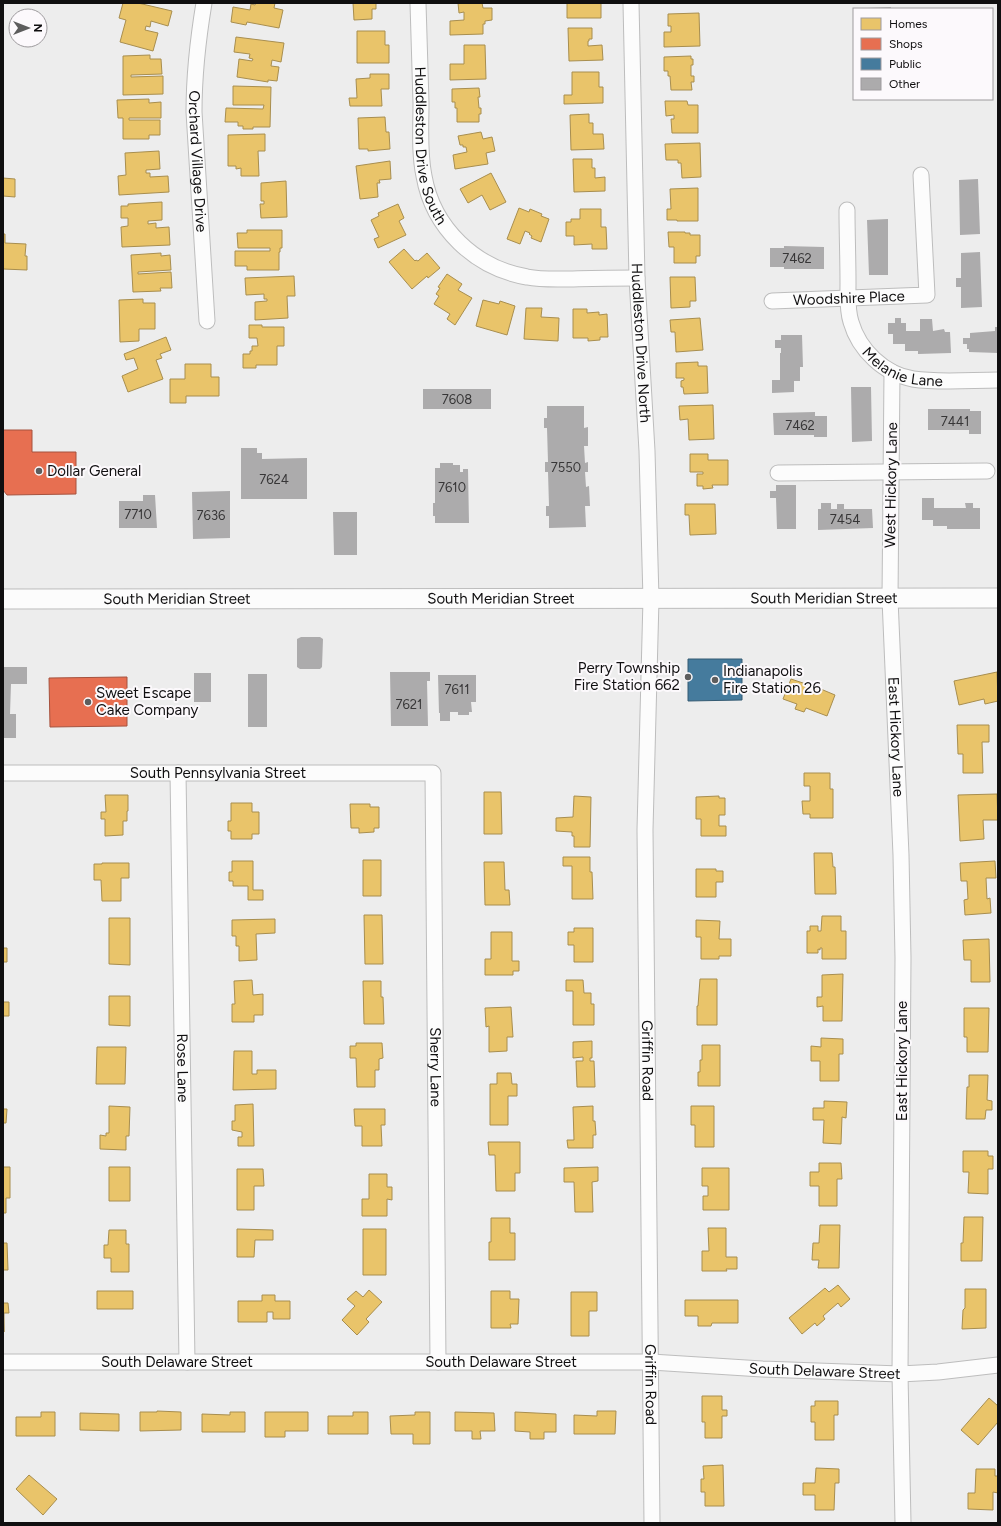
<svg xmlns="http://www.w3.org/2000/svg" width="1001" height="1526" viewBox="0 0 1001 1526" font-family="Figtree,sans-serif">
<style>
.homes{fill:#e9c46a;stroke:#a88e4f}
.shops{fill:#e76f51;stroke:#a6523e}
.public{fill:#457b9d;stroke:#355b73}
.building{fill:#acabac}
.lines{fill:none;stroke-linecap:round;stroke-linejoin:round}
.minor-casing{stroke:#bdbdbd;stroke-width:17}
.major-casing{stroke:#bdbdbd;stroke-width:21}
.minor{stroke:#fcfcfc;stroke-width:15}
.major{stroke:#fcfcfc;stroke-width:19}
.poi-dot{fill:#5d5d5d;stroke:#fcf9fc;stroke-width:1.5}
.labels{text-anchor:middle;stroke-width:4;stroke-linejoin:round;paint-order:stroke}
.number-label{font-size:13px;fill:#373637}
.street-label{font-size:15px;fill:#100f10;stroke:#fcf9fc}
.poi-label{font-size:15px;fill:#100f10;stroke:#fcf9fc;text-anchor:start}
</style>
<rect width="100%" height="100%" fill="#ededed"/>
<path class="homes" d="M123 3H138L172 11 168 26 151 21 150 27 146 26 145 30 158 33 153 51 120 42 126 20 119 18Z
M256 3H275L274 8 283 10 279 28 247 22 246 25 231 22 233 7 250 10 251 4 255 5Z
M353 3H376V9H372V19L354 20Z
M458 3H482L483 8H492V20L485 21V24H483V34L450 35V21L464 20V12L459 13Z
M567 3H601V18H567Z
M699 13 700 46 664 47V32H671V26H668V14Z
M568 28H592V39H589V41H588V46L602 45 603 60 569 61Z
M357 31H385V45H389V63H357Z
M236 37 284 43 281 62 272 60 271 66 279 67 277 81 268 80V82L237 77 239 59 252 61 253 59 249 58 250 54 234 52Z
M464 45H485L486 79 450 80V64H464Z
M150 55V59H161L162 74 131 75V77L163 76V94L123 95V56Z
M691 56V59H693V65H691V76H694V82H691L692 90H671L670 76H668V71H664V57Z
M572 72H599V87H603V103L564 104V95H572Z
M370 74H389V89H381L382 106H350L349 98H357L356 79 370 78Z
M233 86 271 87 270 127H253V129H243V126H238V122H225L226 108 263 109 264 105H233Z
M479 88 480 97H478L479 108H481V114H479V122H457V108H455V102H452V89Z
M149 99V103L161 102V118H129V120H160V135H149V139H123V118H118L117 100Z
M665 101H687L688 105H698V133H672L671 119H674V115L666 116Z
M589 114V123H593V134H603L604 149 571 150 570 115Z
M385 117 386 132H389L390 149 368 151V149H359L358 118Z
M481 132 483 139 492 137 495 151 486 153 488 164 455 169 453 155 467 152 466 147H463V145H460L458 136Z
M265 134V151H258L259 176H241V168L236 169V166H228V135Z
M700 143 701 177 682 178 681 163H678V160H666L665 144Z
M159 151 160 169 146 170V173H150V177L168 176 169 192 119 195 118 176 126 175 125 153Z
M573 159H592V168H595V178L605 177V191L574 192Z
M390 161 391 179 379 180 380 183H377L378 197 360 199 356 166Z
M491 173 506 202 490 210 482 195 468 203 460 189Z
M3 178 15 179V197L3 196Z
M286 181 287 217 261 218 260 204H264V201H261V183Z
M698 188V221H677V220H667V209H671L670 189Z
M162 202V220L148 221V224L156 223V228L169 227 170 245 122 247 121 227 128 226V218H121V206H128V204Z
M398 204 404 218 399 221 406 235 378 248 374 239 379 237 371 220 379 216 378 213Z
M519 208 529 212 530 209 542 214 541 216 549 219 541 242 531 238 532 236 529 234 530 233 525 231 520 244 507 239Z
M580 209H601V227H606L607 249H592V244L574 245V236H566V222H571V219H580Z
M247 230H282V248H280V252H279V270H247V266H235V251H270V248H238L237 233H247Z
M668 232H685V233H690V235H700V256H696V263H674V247H669Z
M3 234H5V243L26 244 25 256H27V270L3 269Z
M404 249 415 261 416 260 418 261 427 253 440 268 428 278 427 276 412 289 389 262Z
M161 253V256L170 255 171 270 138 272V274L171 272 172 288H160L161 291 133 292 131 255Z
M447 274 462 284 458 290 472 298 455 325 447 319 450 314 434 304 439 296 436 294 440 288 438 287Z
M294 276 295 296H287L288 318 255 320V302L267 301V299H264V294L246 295 245 278Z
M670 277H695L696 301H690V307L671 308Z
M143 299V303H155V329H139V341L120 342 119 300Z
M483 300 499 304 500 301 515 306 507 335 476 326Z
M526 308H542L541 317 559 318 558 341 524 339Z
M573 309H587V313L599 312V315L607 314 608 337H600V340L588 341V338H573Z
M700 318 703 350 676 352 675 332H671L670 320Z
M249 325H262V327H284V346H277V365H256V368H243V354H250V351H252V346H258L257 338H249Z
M166 337 171 350 160 354 162 358 156 360 163 379 128 392 122 376 138 369 134 358 126 360 124 354Z
M698 362V366H707L708 393 684 394 683 387H681V381L684 380V378H676V363Z
M185 364H211V377H219V396H186V403H170V379H185Z
M713 405 714 439 689 440 688 419 680 420 679 406Z
M690 454H708V460H728V485H712L713 488 703 489V486H697V474H703V472H690Z
M685 504H715L716 534 690 535 689 515H685Z
M997 672 998 701 985 704 984 699 959 705 954 681Z
M791 679 803 683 804 682 835 695 827 716 806 708 804 712 795 709 797 704 783 699Z
M957 725H989V742H982L983 773H963V754H958Z
M804 773H830V789H833V818H810V814H803L802 801H810V786H804Z
M484 792H501L502 834H484Z
M997 794 998 820H983L984 839 960 841 958 795Z
M105 795H128V811H127V821H123V835L105 836V819H101V812H106Z
M574 796 591 797 590 847H574V836H572V832L556 831V818L573 817Z
M719 796V798H725V815H719V826H726V836H701V819H696V797Z
M231 803H252V812H259V834H252V839H231V831H228V821H231Z
M350 804H370V807H379V828H374V832L359 833V828H351Z
M814 853H832L833 867H835L836 894H815Z
M563 857H590V872H592L593 899H572V866H563Z
M363 860H381V896H363Z
M232 861H253V890H263V900H248V886H233V881H229V872H232Z
M995 861 996 878H986L987 899 990 898 991 913 965 915 964 900 968 899 967 881H961L960 863Z
M484 862H504L505 890H509L510 905H485Z
M102 863H129V878H121V901H102L101 880H94V864H102Z
M696 869H716V871H723V882H716V897H696Z
M364 915H382L383 964H365Z
M822 916H841V931H846V959H822V948H820V950L818 949V953H807V931H810V926H818V931H821Z
M109 918H130V965L109 964Z
M275 919V933L256 934 257 960 239 961V946H236V936H232V920Z
M696 920 720 921 719 939H731V956H719V959H701V937H696Z
M574 928H593V962H574V945H568V932H574Z
M491 932H512V961H519V971H513V975H485V959H491Z
M989 939 990 982H971V960H964L963 940Z
M3 948H7V962H3Z
M843 974 842 1021H823V1006L817 1007V997H822V975Z
M700 979H717V1025H697V1006H698Z
M252 980 253 995 263 994V1015H254V1022H232V1004H235L234 981Z
M566 980H583L584 993H591V1004H594V1025H573V991H566Z
M363 981H381V997H383L384 1024H364Z
M109 996H130V1026L109 1025Z
M3 1002H9V1016H3Z
M511 1007 513 1037H507V1051L489 1052V1026L486 1027 485 1008Z
M964 1008H989L988 1052H967V1037H964Z
M821 1038 843 1039V1054H839V1081H820V1061H811V1046L821 1047Z
M592 1041V1058H590V1061H594L595 1087H577L576 1061H583V1057L573 1058V1042Z
M356 1043H382L383 1058 379 1059V1070H375V1087H357L356 1058H350V1046H356Z
M702 1045H720V1086H698V1072H700V1060H702Z
M97 1047H126L125 1084H96Z
M234 1051H252V1074H257V1070H276V1089L233 1090Z
M497 1073H511L512 1084H517V1096H508V1125H490V1084H497Z
M969 1075H988L987 1100 992 1101V1110H986L985 1119H966L967 1087H969Z
M824 1101 847 1102 846 1118 842 1117 841 1144 823 1143 824 1120H813V1108H824Z
M253 1104 254 1146H238V1137H242V1132L232 1130V1121H235V1105Z
M109 1106 130 1107 129 1136H126V1150L100 1149V1135L106 1136V1133H109Z
M593 1106V1121H595L596 1135H593V1148H568L567 1140H574L573 1107Z
M691 1106H714V1147H695V1125H691Z
M3 1109H7L6 1123H3Z
M354 1109H385V1125H381L382 1146H362V1126H355Z
M488 1142H520V1173H515V1191H496L495 1155H489Z
M963 1151H988V1156H993V1169H988V1194L968 1193 969 1172H963Z
M819 1163H841L842 1179H837V1206H819V1186H810V1172H819Z
M3 1167H10V1198H6V1213H3Z
M109 1167H130V1201H109Z
M598 1167V1181L592 1182 593 1212H575L574 1182H564V1168Z
M702 1168H729V1210H703V1196H708V1186H702Z
M237 1169H263L264 1186H254V1210H237Z
M369 1174H387V1187H392V1200L387 1199V1216H362V1199H369Z
M964 1217H983L982 1261H961V1243H963Z
M491 1218H510V1233H515V1260H489V1242H491Z
M820 1225H840L839 1268H818L819 1260H812L813 1243H819Z
M708 1228H726V1257H737V1269H726L727 1271H702V1251H709Z
M237 1229 273 1230V1240H255L254 1257H237Z
M363 1229H386V1275H363Z
M109 1230H126V1244H129V1272H111V1258H104V1245H108Z
M3 1243H7L8 1270H3Z
M838 1285 850 1299 841 1307 838 1303 823 1316 825 1319 817 1326 815 1323 802 1334 789 1318 825 1288 829 1292Z
M965 1289H986V1328L962 1329 963 1310 965 1308Z
M369 1290 382 1302 366 1319 369 1322 357 1335 342 1320 355 1306 347 1299 356 1291 363 1297Z
M97 1291H133V1309H97Z
M491 1291H510V1299H519L518 1324H510L511 1328H491Z
M571 1292H597V1311H589V1336H571Z
M262 1295H275V1301H290V1319H273V1312H267V1322H238V1301H262Z
M685 1300H738V1323H712L711 1326H698V1316H685Z
M3 1303H8L9 1313H4V1332Z
M702 1396H722V1410H727V1416H722V1438H705V1422H702Z
M989 1398 998 1406V1422L978 1445 961 1430Z
M815 1401H838V1415H834V1440H815V1422H811V1406H815Z
M157 1411 181 1412V1430L140 1431V1412H157Z
M597 1411H616L615 1434H574V1415L597 1416Z
M41 1412H55V1436H16V1417H41Z
M230 1412H245V1432H202V1414L230 1415Z
M265 1412H308V1431H285V1437H265Z
M353 1412H368V1434H328V1416H353Z
M415 1412H430V1444H413V1434H391L390 1416 415 1415Z
M455 1412 494 1413 495 1431H480L481 1439H472V1431H455Z
M515 1412 556 1414V1432H544V1439H530V1432L515 1431Z
M80 1413 119 1414V1431L80 1430Z
M723 1465 724 1506H705V1492H701V1479H704L703 1466Z
M816 1468 839 1469V1483H835L834 1510H815V1495H803V1483H815Z
M976 1469H995V1476H998V1493L993 1492V1510L968 1509V1493H975Z
M29 1475 57 1499 43 1515 16 1489Z"/>
<path class="shops" d="M3 430H32V452H76V494L7 495 3 490Z
M127 677V726L50 727 49 678Z"/>
<path class="public" d="M688 659H742V700L688 701Z"/>
<path class="building" d="M891 7V9H867V8Z
M978 179 980 234 960 235 959 180Z
M888 219V275H869L867 220Z
M784 246 824 247V269H784V267H770V248H784Z
M980 252 982 307 961 308V287H956V278H961V253Z
M895 318H901V323H906V331H920V319H932L933 331 944 329 945 332H950L951 353 918 354V351H905V344H893V334H888V323H895Z
M995 327H998V353L969 352V349H967V344H963V338H970V333L995 331Z
M781 335H802L803 367H800V381H794V392L772 393V380H780V353H781V348H775V340H781Z
M851 387H871L872 441 852 442Z
M423 389H491V409H423Z
M547 406H584V428L588 427V446H584L585 463 588 462V472H585L586 487 589 486 590 506H585L586 527 549 528V516H546V506H549L548 472H545V462H548L547 428H544V418H547Z
M928 409H970V411H981V434H969V430H928Z
M815 412V416H827V437H814V435H774L773 413Z
M241 448H257V453H262V459L307 458V499H241Z
M440 463H453V465H460V472H463V469H468L469 523H435V516H433V503H435V468H440Z
M776 485H796V529H777L776 498H770V491H776Z
M230 491V538L193 539 192 492Z
M143 495H155L157 528H119V501H143Z
M922 498H934V508H966L965 503H973V508H980V529H947V526H933V520H922Z
M821 503H831V509H837V504H844V509H872L873 528 818 530V509H821Z
M333 512H357V555H334Z
M301 637H320L323 639 322 667 320 669H300L297 667V639Z
M3 667H27V684H11L10 714H16V738H3Z
M390 672H430V681H427L428 726H391Z
M194 673H211V702H194Z
M248 674H267V727H248Z
M438 675H476V702H471L472 712H469V715H458V712H450V721H440V713H439Z"/>
<g class="lines">
<g class="minor-casing">
<g id="minor">
<path id="s1" d="M204 3C198 39 194 75 194 112L207 321"/>
<path id="s2" d="M418 3C419 36 420 70 421 103 421 127 419 152 424 176 433 228 475 268 527 277 542 280 558 279 573 279 594 278 615 278 637 278"/>
<path id="s3" d="M631 3 637 278 647 451 651 599 645 830 652 1523"/>
<path id="s4" d="M847 210C847 234 848 258 848 283 848 295 847 310 851 322 859 350 884 374 913 379 939 383 972 380 998 380"/>
<path id="s5" d="M772 301 927 295 921 175"/>
<path id="s6" d="M892 372 890 599 901 855 903 958 900 1374 903 1523"/>
<path d="M778 473 987 471"/>
<path id="s7" d="M3 773H433L438 1362"/>
<path id="s8" d="M178 773 187 1362"/>
<path id="s9" d="M3 1362H651L762 1369 900 1374 938 1372 998 1365"/>
</g>
</g>
<g class="major-casing">
<g id="major">
<path id="s10" d="M3 599 998 598"/>
</g>
</g>
<use href="#minor" class="minor"/>
<use href="#major" class="major"/>
</g>
<g class="poi-dot">
<circle cx="39" cy="471" r="4"/>
<circle cx="688" cy="677" r="4"/>
<circle cx="715" cy="680" r="4"/>
<circle cx="88" cy="702" r="4"/>
</g>
<g class="labels">
<g class="number-label">
<text x="797" y="263">7462</text>
<text x="457" y="404">7608</text>
<text x="955" y="426">7441</text>
<text x="800" y="430">7462</text>
<text x="566" y="472">7550</text>
<text x="274" y="484">7624</text>
<text x="452" y="492">7610</text>
<text x="138" y="519">7710</text>
<text x="211" y="520">7636</text>
<text x="845" y="524">7454</text>
<text x="457" y="694">7611</text>
<text x="409" y="709">7621</text>
</g>
<g class="street-label">
<text dy="5" stroke="none"><textPath href="#s2" startOffset="144">Huddleston Drive South</textPath></text>
<text dy="5" stroke="none"><textPath href="#s1" startOffset="159">Orchard Village Drive</textPath></text>
<text dy="5" stroke="none"><textPath href="#s5" startOffset="77">Woodshire Place</textPath></text>
<text dy="5" stroke="none"><textPath href="#s3" startOffset="340">Huddleston Drive North</textPath></text>
<text dy="5" stroke="none"><textPath href="#s4" startOffset="187">Melanie Lane</textPath></text>
<text transform="translate(891 485) rotate(-89)" y="5">West Hickory Lane</text>
<text dy="5" stroke="none"><textPath href="#s10" startOffset="174">South Meridian Street</textPath></text>
<text dy="5" stroke="none"><textPath href="#s10" startOffset="498">South Meridian Street</textPath></text>
<text dy="5" stroke="none"><textPath href="#s10" startOffset="821">South Meridian Street</textPath></text>
<text dy="5" stroke="none"><textPath href="#s6" startOffset="365">East Hickory Lane</textPath></text>
<text dy="5" stroke="none"><textPath href="#s7" startOffset="215">South Pennsylvania Street</textPath></text>
<text dy="5" stroke="none"><textPath href="#s3" startOffset="1058">Griffin Road</textPath></text>
<text transform="translate(902 1061) rotate(-90)" y="5">East Hickory Lane</text>
<text dy="5" stroke="none"><textPath href="#s7" startOffset="724">Sherry Lane</textPath></text>
<text dy="5" stroke="none"><textPath href="#s8" startOffset="295">Rose Lane</textPath></text>
<text dy="5" stroke="none"><textPath href="#s9" startOffset="174">South Delaware Street</textPath></text>
<text dy="5" stroke="none"><textPath href="#s9" startOffset="498">South Delaware Street</textPath></text>
<text dy="5" stroke="none"><textPath href="#s9" startOffset="822">South Delaware Street</textPath></text>
<text dy="5" stroke="none"><textPath href="#s3" startOffset="1382">Griffin Road</textPath></text>
</g>
<g class="poi-label">
<text x="47" y="476">Dollar General</text>
<text x="680" y="673" text-anchor="end">Perry Township<tspan x="680" dy="17">Fire Station 662</tspan></text>
<text x="723" y="676">Indianapolis<tspan x="723" dy="17">Fire Station 26</tspan></text>
<text x="96" y="698">Sweet Escape<tspan x="96" dy="17">Cake Company</tspan></text>
</g>
</g>
<rect width="1001" height="1526" fill="none" stroke="#100f10" stroke-width="8"/>
<rect x="853" y="8" width="140" height="92" fill="#fcf9fc" stroke="#9e9b9e"/>
<rect x="861" y="18" width="20" height="12" fill="#e9c46a" stroke="#9e9b9e"/>
<text x="889" y="28" font-size="12" fill="#100f10">Homes</text>
<rect x="861" y="38" width="20" height="12" fill="#e76f51" stroke="#9e9b9e"/>
<text x="889" y="48" font-size="12" fill="#100f10">Shops</text>
<rect x="861" y="58" width="20" height="12" fill="#457b9d" stroke="#9e9b9e"/>
<text x="889" y="68" font-size="12" fill="#100f10">Public</text>
<rect x="861" y="78" width="20" height="12" fill="#acabac" stroke="#9e9b9e"/>
<text x="889" y="88" font-size="12" fill="#100f10">Other</text>
<g transform="translate(28 28) rotate(90)"><circle r="19" fill="#fcf9fc" stroke="#9e9b9e"/>
<path d="M0-3L7 15L0 10L-7 15Z" fill="#5d5d5d"/>
<text y="-6" font-size="11" font-weight="bold" text-anchor="middle" fill="#100f10">N</text>
</g>
</svg>
